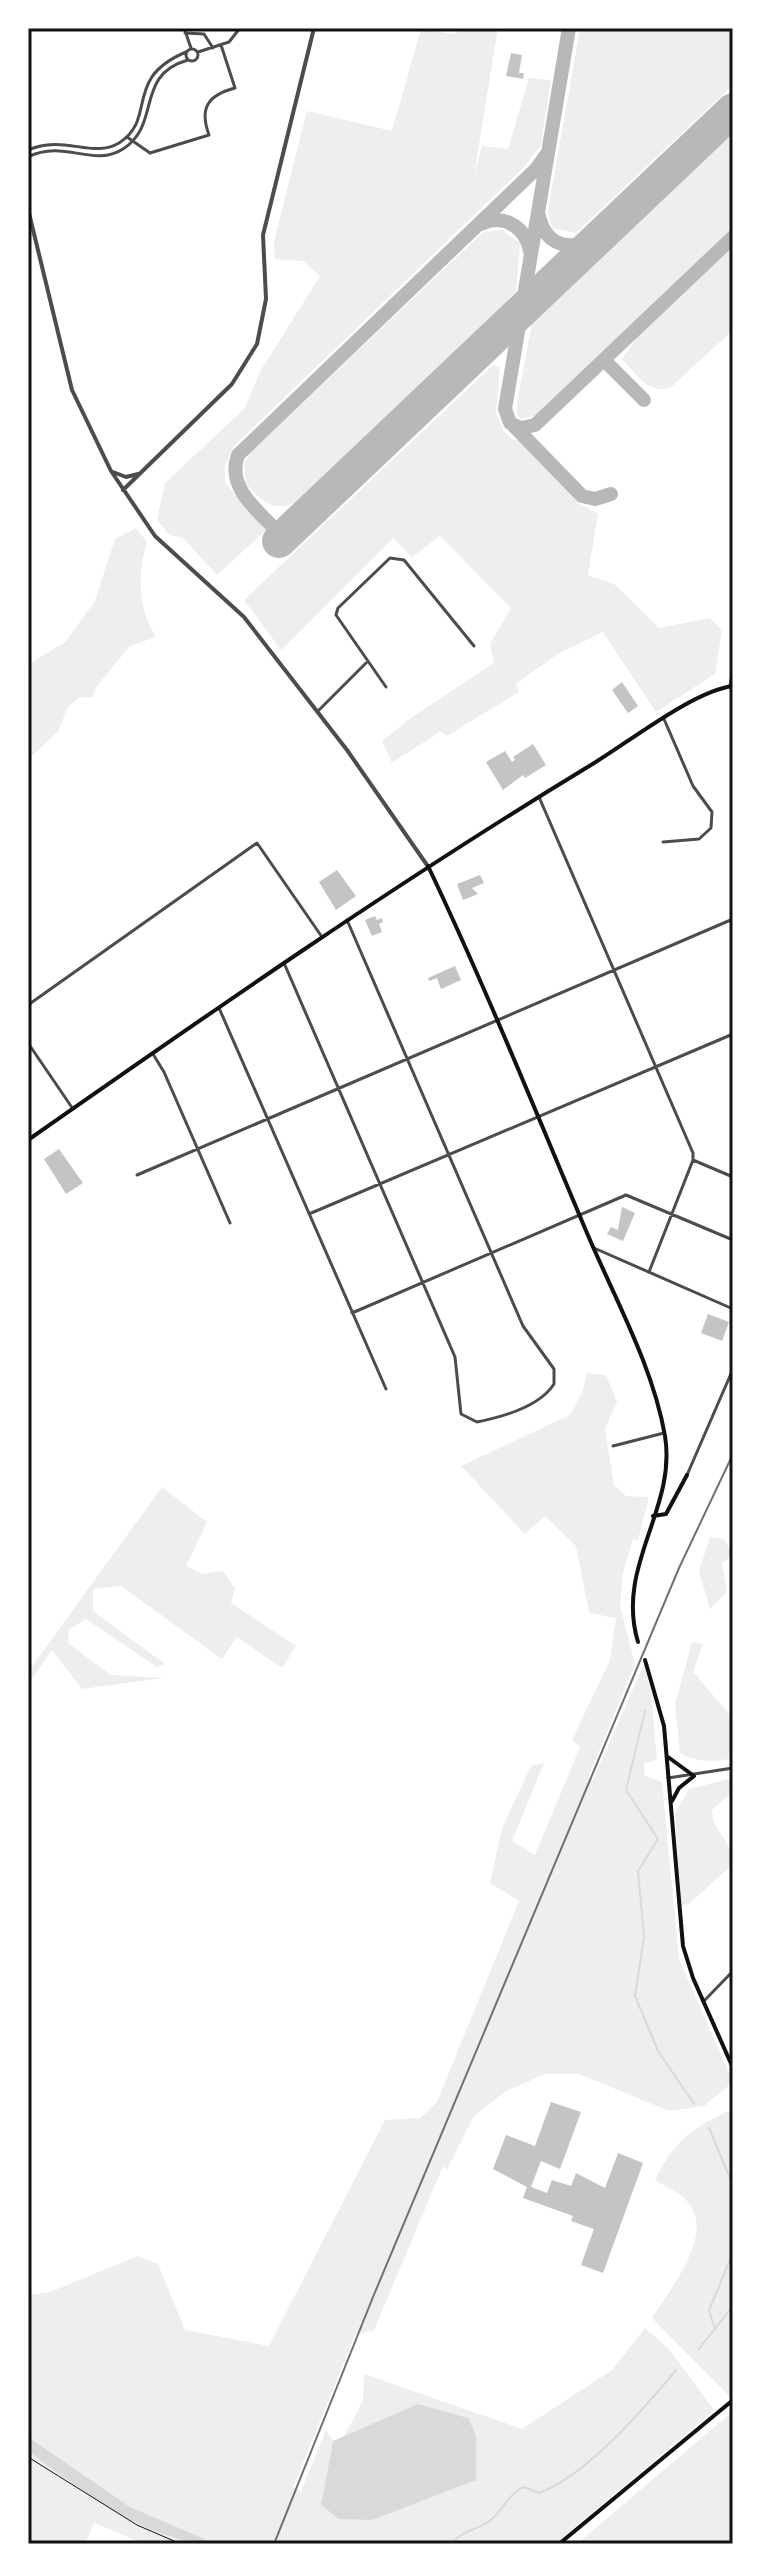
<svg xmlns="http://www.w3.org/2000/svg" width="761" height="2572" viewBox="0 0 761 2572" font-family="'DejaVu Sans',sans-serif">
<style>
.green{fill:#eee}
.water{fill:#d9d9d9}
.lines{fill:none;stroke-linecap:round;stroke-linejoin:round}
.stream{stroke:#d9d9d9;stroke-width:2}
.taxiway{stroke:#b8b8b8;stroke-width:14}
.runway{stroke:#b8b8b8;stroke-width:34}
.building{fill:#c4c4c4}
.path{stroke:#111;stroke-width:1}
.minor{stroke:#4c4c4c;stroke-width:3}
.tertiary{stroke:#4c4c4c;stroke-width:4}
.secondary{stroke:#111;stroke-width:4}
.rail{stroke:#707070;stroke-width:2}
.neatline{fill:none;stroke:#111;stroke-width:3}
</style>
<rect width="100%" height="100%" fill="#fff"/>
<path class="green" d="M468 28H498L474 175 482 146 508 149 529 78 551 80 541 145 524 167 233 447 225 465V483L266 530 217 575 183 538 170 535 157 520 165 483 244 409 261 370 320 276 303 261 275 259 274 241 307 111 392 131 421 29 452 34Z
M580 28H733V85L576 233 552 228 548 211Z
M733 133V228L534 416 521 419 517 414V402L532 323Z
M502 230 520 243 516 292 294 503C271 513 261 499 246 484L244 463 251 452 478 237 484 232Z
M733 245V330L671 387C650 397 635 373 622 359L638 336Z
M493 365 500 367 496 413 503 431 512 439 527 443 578 503 598 514 588 575 614 584 659 628 710 618 722 630 715 674 656 712 603 632 556 655 516 684 519 692 447 736 441 731 392 763 382 741 412 717 494 663 490 644 511 608 440 536 412 557 393 538 281 650 244 600Z
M136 528 147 542C137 574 138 610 156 637L130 646 97 686 92 698 80 697 68 707 58 731 28 760V665L66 641 95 601 115 539Z
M587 1373 606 1375 617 1402 605 1429 614 1485 626 1496 649 1497 638 1540 633 1539 623 1573 620 1606 635 1664 588 1778 593 1780 644 1664 651 1692 657 1760 644 1763 645 1776 662 1782 679 1959 733 2082 704 2106 669 2111 579 2074H545L506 2091 474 2116 447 2170 443 2166 374 2330 355 2335 293 2487 301 2491 326 2430 333 2441 321 2505 476 2435 467 2418 418 2404 344 2437 363 2400 364 2374 522 2429 612 2370 645 2328 669 2349 714 2410 555 2544H145L94 2523 85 2544H28V2295L50 2292 138 2256 158 2264 185 2330 269 2346 385 2120 420 2118 437 2102 519 1901 490 1883 502 1828 531 1766 544 1763 512 1841 535 1855 580 1747 572 1740 610 1660 616 1618 589 1613 576 1546 545 1516 525 1534 461 1466 570 1415 582 1393Z
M162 1487 207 1522 186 1566 201 1574 223 1571 235 1588 231 1603 296 1646 282 1668 237 1637 222 1659 121 1586 93 1589V1611L165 1664 157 1667 86 1619 68 1630 69 1644 111 1675 163 1678 82 1689 52 1650 28 1684V1672Z
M710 1537 724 1539 733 1555 722 1563 727 1591 710 1609 699 1571Z
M692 1642 703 1644 693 1672 733 1718V1758C716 1762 695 1763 680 1753L675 1704Z
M733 1778V1792L712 1810C711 1830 733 1840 733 1864L689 1904 681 1906 675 1813 689 1789Z
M733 2109V2393L729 2396 652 2318C669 2290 718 2233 686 2200 679 2192 664 2186 655 2180 675 2139 693 2128 733 2109Z
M733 2411V2544H577Z"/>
<path class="water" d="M418 2404 468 2418 476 2435V2480L372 2520 339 2519 321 2505 333 2441Z
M28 2437 130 2507 216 2544C148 2544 81 2490 28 2451Z"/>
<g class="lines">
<path class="stream" d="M645 1711 626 1790 658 1839 638 1871 644 1937 635 1996 658 2051 694 2104
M709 2128 733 2185
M715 2329 709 2311 733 2252
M698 2350 733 2306
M450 2544C465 2529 473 2532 488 2522 503 2513 506 2495 524 2487L539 2493C586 2476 644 2409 676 2370"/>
<path class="taxiway" d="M569 28 505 409 510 423 521 428 535 425 733 237
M539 216C546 247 570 251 597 239
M481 224C503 213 526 227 530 251
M604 360 644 400
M514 426 582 496 595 499 611 494
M283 537C262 514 225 489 238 455L536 169 546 155"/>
<path class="runway" d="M279 541 733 110"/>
</g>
<path class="building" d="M511 53 522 55 519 73H524L523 79 506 76Z
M622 682 638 706 628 713 612 690Z
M533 744 546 765 525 778 523 775 503 790 486 762 505 751 512 762 515 760 513 757Z
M337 870 356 896 336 910 319 882Z
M480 875 484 883 472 888 478 894 463 900 457 884Z
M375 916 377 920 382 918 383 922 379 924 382 932 372 936 365 920Z
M455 966 461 980 441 989 437 978 429 981 428 978Z
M59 1149 83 1183 66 1194 44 1159Z
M622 1207 635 1213 623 1241 607 1234 611 1227 618 1230Z
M708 1314 729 1322 722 1341 701 1333Z
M551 2102 581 2112 560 2169 541 2161 531 2187 547 2193 552 2180 571 2186 576 2173 605 2188 618 2153 643 2163 603 2273 581 2265 594 2229 571 2221 573 2216 523 2198 527 2187 493 2169 506 2135 535 2146Z"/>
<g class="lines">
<path class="path" d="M28 2457 137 2525 181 2544"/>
<path class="minor" d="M184 28 191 48
M185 33 204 34 213 48
M186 55a6 6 0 1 1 12 0a6 6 0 1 1-12 0Z
M198 52 229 42 240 28
M127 137 150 153 209 135C199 108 208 95 235 88L221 45
M28 150C64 134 92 159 119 143 158 118 122 79 186 52
M28 157C65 139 93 168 123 149 162 124 134 75 188 60
M733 667 730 686 733 693
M386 687 336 615 338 608 390 558 404 560 474 646
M318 711 366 663
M539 797 693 1153V1160L649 1272
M663 842 699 839 711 828 712 812 693 786 664 719
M284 963 455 1357 461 1414 477 1422C502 1417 540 1406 554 1384V1369L523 1326 347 920
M28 1005 257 843 322 937
M219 1008 386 1389
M28 1043 73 1109
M153 1054 164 1072 230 1223
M693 1160 733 1177
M137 1175 733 919
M309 1214 733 1034
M594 1248 733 1309
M352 1313 626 1195 733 1240
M613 1446 664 1433
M687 1475 733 1369
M668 1778 733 1768
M703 2002 733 1971"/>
<path class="tertiary" d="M28 209 72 390 111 471 155 536 244 617 347 750 427 865
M113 472 126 477 138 474
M123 490 232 384 257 344 266 299 263 235 314 28"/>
<path class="secondary" d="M428 866C485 986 535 1110 587 1233 614 1297 653 1366 665 1436 677 1509 615 1566 638 1642
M28 1140C211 1012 395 884 586 768 624 746 692 691 733 686
M653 1516 666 1514 687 1475
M645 1660 664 1726 683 1946 693 1978 733 2068
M668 1757 694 1776 679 1788 672 1801
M559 2544 733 2400"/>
<path class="rail" d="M274 2544 373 2297 679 1568 733 1454"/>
</g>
<rect width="761" height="2572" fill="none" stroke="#ffffff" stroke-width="60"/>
<rect x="30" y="30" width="701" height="2512" class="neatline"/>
</svg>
